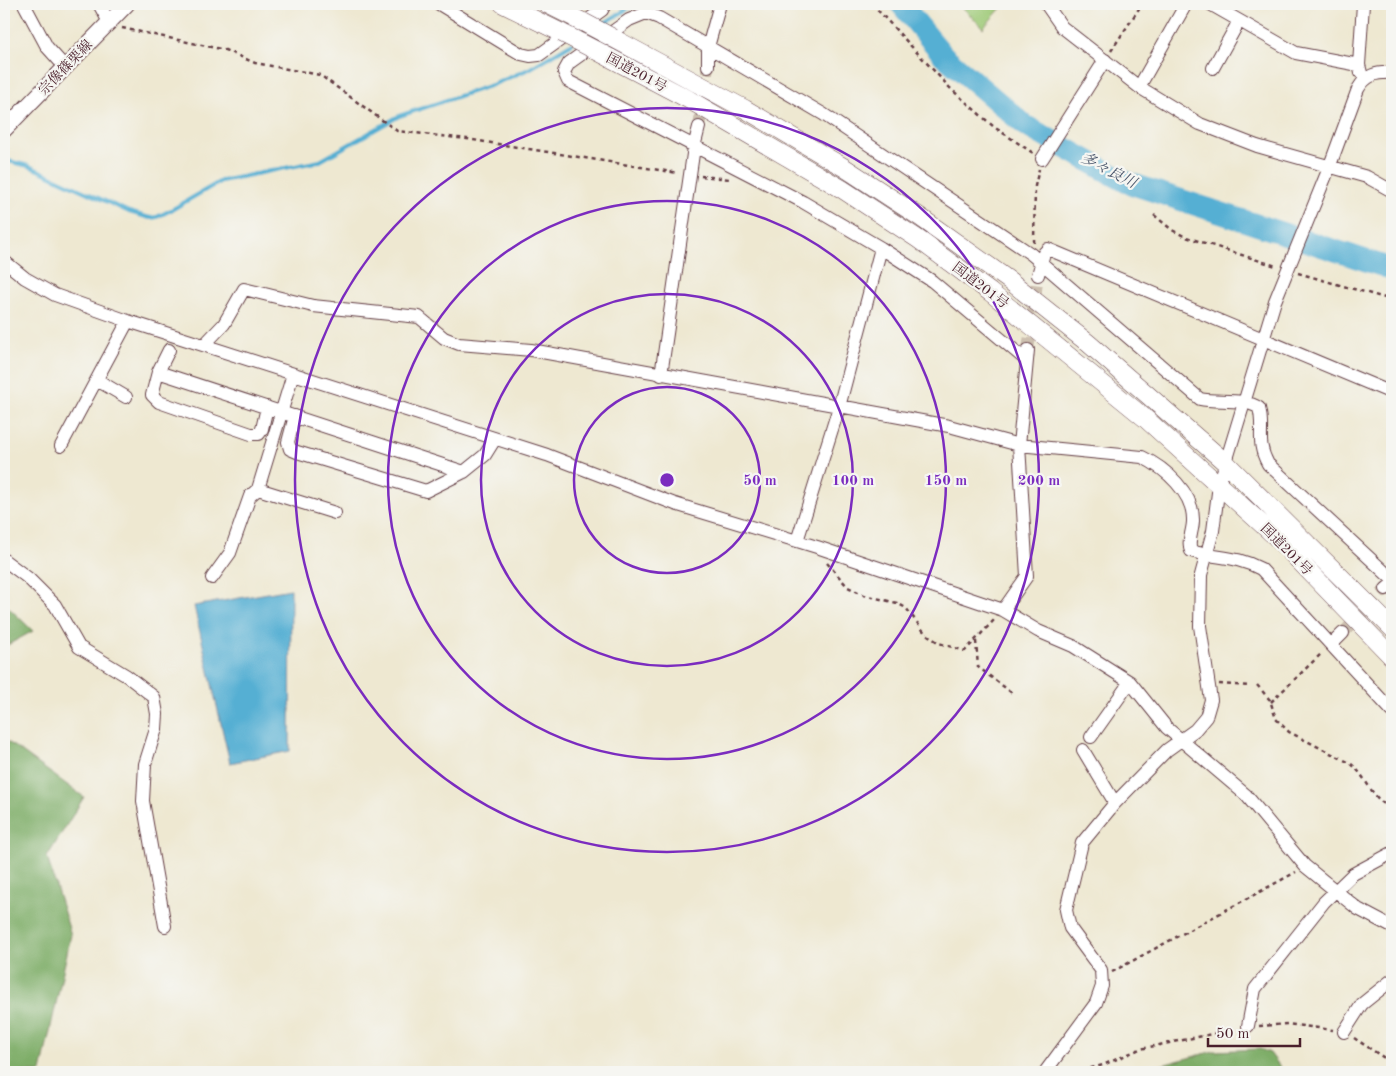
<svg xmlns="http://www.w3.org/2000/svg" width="1396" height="1076" viewBox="0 0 1396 1076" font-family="'Old Standard TT','Noto Serif JP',serif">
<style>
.green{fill:#9dc976;stroke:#747450}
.forest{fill:#7ead67;stroke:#646649}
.water{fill:#55afd3;stroke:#50677f}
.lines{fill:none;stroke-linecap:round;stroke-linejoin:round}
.stream{stroke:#55afd3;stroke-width:4}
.river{stroke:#55afd3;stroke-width:22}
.minor-tunnel{stroke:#cdc0b0;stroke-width:12;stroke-dasharray:12 6;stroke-linecap:butt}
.minor-casing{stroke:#633d44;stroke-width:14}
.major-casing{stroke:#633d44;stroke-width:17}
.highway-casing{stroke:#633d44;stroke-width:19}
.path{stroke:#633d44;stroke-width:2.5;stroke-dasharray:4 4;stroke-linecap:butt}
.minor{stroke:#fff;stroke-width:12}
.major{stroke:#fff;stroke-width:15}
.highway{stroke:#fff;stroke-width:18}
.highway-bridge-casing{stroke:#633d44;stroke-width:19;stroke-linecap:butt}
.highway-bridge{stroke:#fff;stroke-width:18}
.ring{fill:none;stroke:#7b2cbf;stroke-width:2.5}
.labels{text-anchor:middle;stroke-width:4.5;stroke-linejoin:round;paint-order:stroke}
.street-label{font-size:14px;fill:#4a1f2b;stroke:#f6f6f2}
.water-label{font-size:15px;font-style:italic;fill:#4e596e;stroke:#f6f6f2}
.centre{fill:#7b2cbf;stroke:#f6f6f2;stroke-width:2.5}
.ring-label{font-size:15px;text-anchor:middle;font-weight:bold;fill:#7b2cbf;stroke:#f6f6f2;stroke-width:4.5;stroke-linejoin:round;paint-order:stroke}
</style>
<rect width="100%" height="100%" fill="#f6f6f2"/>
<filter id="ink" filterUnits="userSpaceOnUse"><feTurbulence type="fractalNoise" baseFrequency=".02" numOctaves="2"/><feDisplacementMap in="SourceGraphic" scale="10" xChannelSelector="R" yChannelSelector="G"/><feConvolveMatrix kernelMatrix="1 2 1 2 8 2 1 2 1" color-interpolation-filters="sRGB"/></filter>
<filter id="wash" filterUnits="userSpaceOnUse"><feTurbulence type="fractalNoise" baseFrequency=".0096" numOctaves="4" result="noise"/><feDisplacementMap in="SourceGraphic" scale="20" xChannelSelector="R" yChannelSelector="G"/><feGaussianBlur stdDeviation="1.12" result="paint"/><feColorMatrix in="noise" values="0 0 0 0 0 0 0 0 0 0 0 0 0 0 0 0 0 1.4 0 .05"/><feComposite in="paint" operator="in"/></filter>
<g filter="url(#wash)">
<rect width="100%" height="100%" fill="#eee8d1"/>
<path class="green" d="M959 4H998L1002 7 983 28Z"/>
<path class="forest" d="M4 603 33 631 4 647Z
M4 739 84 797 47 857 71 935 41 1072H4Z
M1260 1049 1270 1053 1284 1072H1136L1214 1051Z"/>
<path class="water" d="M291 589 290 751 230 763 194 606Z"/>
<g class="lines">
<path class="stream" d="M600 26 635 4
M4 160 29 166 129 212 150 218 157 217 173 209 221 181 320 161 399 116 492 85 529 69 571 44"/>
<path class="river" d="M901 4 944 56 1026 126 1126 182 1392 269"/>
</g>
</g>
<g filter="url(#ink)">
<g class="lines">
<path class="minor-tunnel" d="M699 127 708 66
M1028 350 1038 275
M1343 633 1386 589"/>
<g class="minor-casing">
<path id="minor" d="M24 4 47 47 65 67
M99 4 109 22
M439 4 521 54 530 56 539 55 602 10 605 4
M1046 4 1062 27 1139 87 1200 124 1257 146 1367 177 1392 191
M1210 4 1296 53 1359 65
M708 66V47L720 4
M1213 68 1239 21
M1361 73 1359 65 1363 4
M1139 87 1186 4
M1042 159 1105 60
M4 261 25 278 55 295 128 321 547 455 675 504 817 547 1003 610 1038 631 1073 646 1130 682 1167 728 1246 795 1305 866 1358 909 1392 927
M1038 275 1044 253 1048 249 1392 393
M204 345 224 324 244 289 313 306 419 317 444 338 459 344 531 350 949 426 1019 445 1142 457C1165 468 1194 493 1193 521 1193 531 1187 541 1191 551 1217 559 1235 555 1261 569L1392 711
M1026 360 932 281 881 248 803 202 568 81 564 72 569 63 629 20 646 13 659 18 823 114 1031 254 1200 399C1217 403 1244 397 1259 408 1265 430 1255 440 1268 464L1392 579
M158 372 169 350
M293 374 258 489 335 513
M661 375 694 147 699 127
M97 380 126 397
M267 407 262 429 259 434H251L159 402 152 395 158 372 464 472 426 491 297 452 290 449 288 442 295 416
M61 446 128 321
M464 472 485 455 495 439
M797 541 839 407 881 248
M4 560 28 578 55 605 79 647 127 676 154 697 157 714 156 729 145 764 143 801 165 926
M212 578 230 553 250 496 258 489
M1386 589 1392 584
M1003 610 1027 576 1019 445 1028 350
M1331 645 1343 633
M1091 737 1130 682
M1083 750 1115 803
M1248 1026 1255 989 1324 902 1353 874 1392 853
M1344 1032 1362 1004 1392 980
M1045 1072 1096 1003 1102 986 1101 970 1070 928 1066 910 1082 843 1115 803 1167 750 1195 730 1206 717 1211 700 1200 626 1201 575 1213 531 1219 485 1275 301 1329 168 1358 89C1366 75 1376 72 1392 73"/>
</g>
<g class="major-casing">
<path id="major" d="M4 130 127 4"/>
</g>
<g class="highway-casing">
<path id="highway" d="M503 4 562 33
M547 4 583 22
M613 38 745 109 845 168 920 217 1010 281 1088 343 1226 463 1392 628
M595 50 688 99 842 189 918 239 990 292 1146 419 1275 536 1392 657"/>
</g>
<path class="path" d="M872 4 950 88 994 127 1033 153
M122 28 225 50 255 63 320 75 397 131 467 139 678 173
M1111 51 1142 4
M701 176 730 179
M1154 215 1172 230 1186 237 1276 266
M1034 243 1035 186 1039 169
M1298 273 1392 300
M827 563 848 587 864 595 897 603 906 608 925 633 939 643 965 651 995 619
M976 641 978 667 1012 693
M1219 684 1250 686
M1257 685 1270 700 1276 719 1289 732 1350 763C1367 776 1371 800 1392 808
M1271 702 1322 653
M1112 972 1296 872
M1259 1026 1288 1024 1333 1030
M1354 1038 1392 1063
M1075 1072 1103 1065 1140 1049 1236 1029"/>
<use href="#minor" class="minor"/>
<use href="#major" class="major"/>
<use href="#highway" class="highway"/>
<g class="highway-bridge-casing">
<path id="highway-bridge" d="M583 22 613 38
M562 33 595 50"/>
</g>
<use href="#highway-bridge" class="highway-bridge"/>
</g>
</g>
<g class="ring">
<circle cx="667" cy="480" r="93"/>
<circle cx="667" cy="480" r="186"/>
<circle cx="667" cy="480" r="279"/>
<circle cx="667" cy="480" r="372"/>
</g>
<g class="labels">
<g class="street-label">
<text transform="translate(65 67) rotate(-46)" y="5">宗像篠栗線</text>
<text transform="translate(637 72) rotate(28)" y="5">国道201号</text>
<text transform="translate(981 285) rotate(37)" y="5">国道201号</text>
<text transform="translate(1287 549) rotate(45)" y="5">国道201号</text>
</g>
<g class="water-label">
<text transform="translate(1109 170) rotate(27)" y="5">多々良川</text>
</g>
</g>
<circle cx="667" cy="480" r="8" class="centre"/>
<g class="ring-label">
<text x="760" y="485">50 m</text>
<text x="853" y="485">100 m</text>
<text x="946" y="485">150 m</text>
<text x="1039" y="485">200 m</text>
</g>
<rect width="1396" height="1076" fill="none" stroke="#f6f6f2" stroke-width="20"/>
<path d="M1208 1038v8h92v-8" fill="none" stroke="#4a1f2b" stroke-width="2.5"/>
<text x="1216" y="1038" font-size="15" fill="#4a1f2b" stroke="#f6f6f2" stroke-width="4" paint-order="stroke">50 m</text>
</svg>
